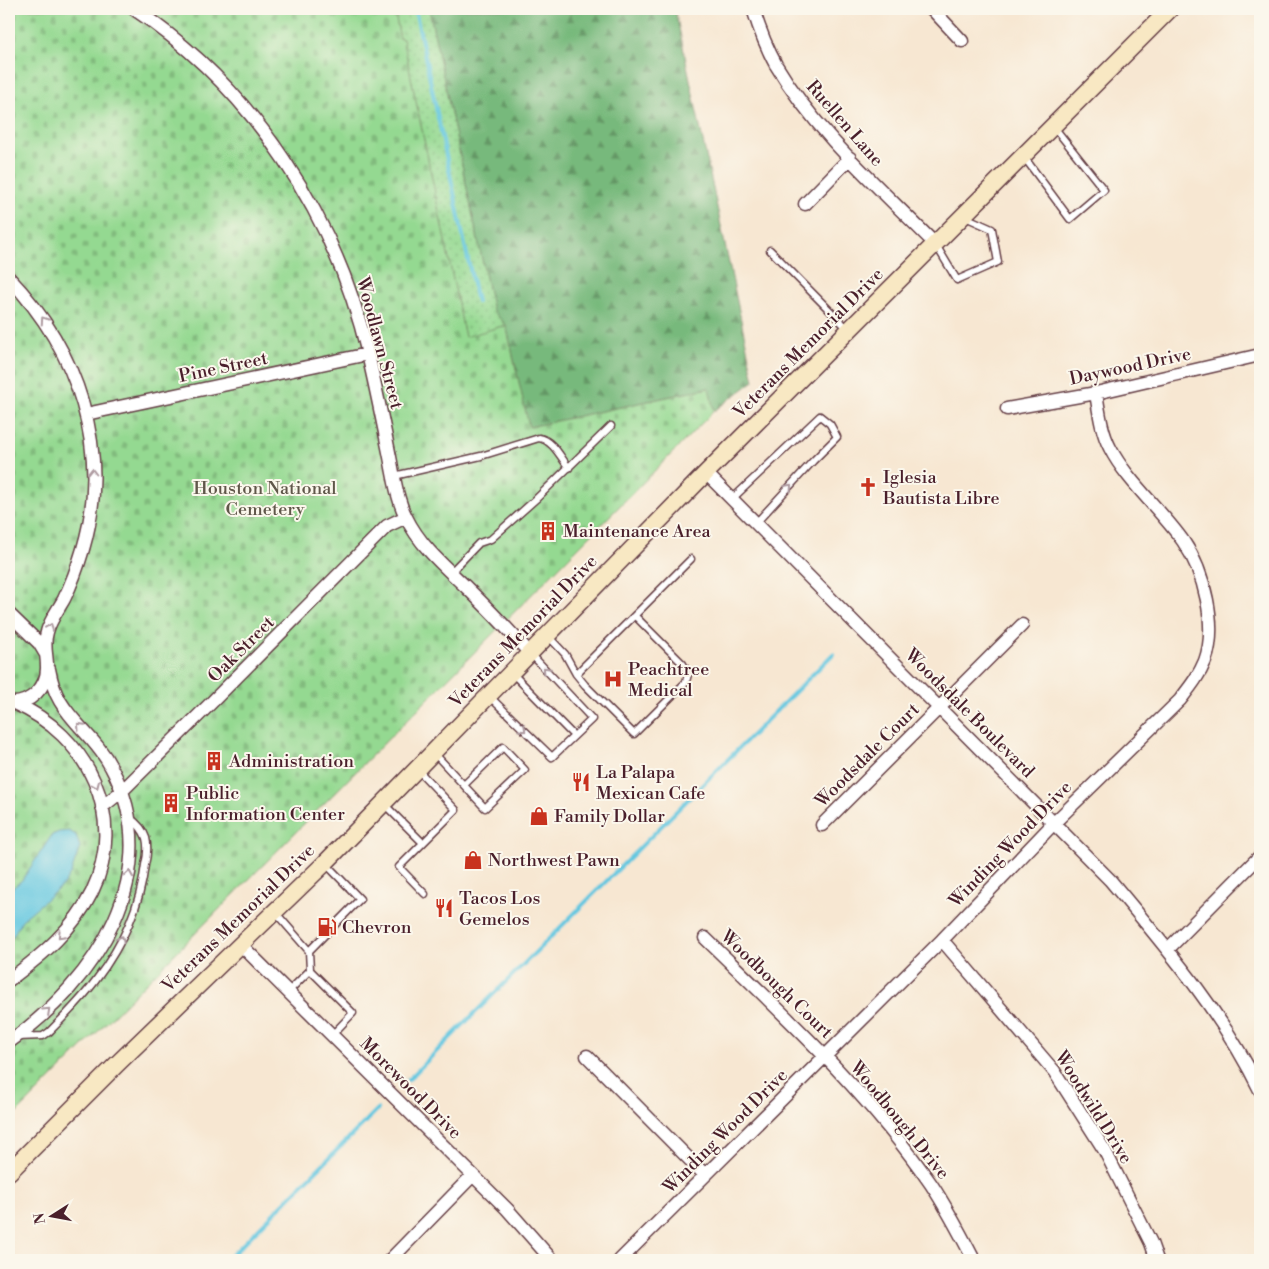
<svg xmlns="http://www.w3.org/2000/svg" width="1269" height="1269" viewBox="0 0 1269 1269" font-family="'Libre Bodoni',serif">
<style>
.grass{fill:url(#grass-dots);stroke:#6f7c5e}
.forest{fill:url(#forest-firs);stroke:#606c53}
.cemetery{fill:url(#cemetery-stones);stroke:#6f7c5e}
.water{fill:#63c7e0;stroke:#567386}
.lines{fill:none;stroke-linecap:round;stroke-linejoin:round}
.stream{stroke:#63c7e0;stroke-width:4}
.lane-casing{stroke:#643d44;stroke-width:9}
.street-casing{stroke:#643d44;stroke-width:15}
.secondary-casing{stroke:#643d44;stroke-width:19}
.lane{stroke:#fff;stroke-width:6}
.street{stroke:#fff;stroke-width:12}
.secondary{stroke:#f8e8c3;stroke-width:16}
.oneway{stroke:#ae9aa0}
.labels{text-anchor:middle;stroke-width:4;stroke-linejoin:round;paint-order:stroke}
.street-label{font-size:18px;fill:#4a1f2b;stroke:#fbf7ec}
.poi-label{font-size:18px;fill:#4a1f2b;stroke:#fbf7ec;text-anchor:start}
.park-label{font-size:18px;fill:#60574a;stroke:#fbf7ec}
</style>
<defs>
<pattern id="grass-dots" width="8" height="8" patternUnits="userSpaceOnUse" patternTransform="scale(1.25)"><rect width="8" height="8" fill="#94d991"/><path d="M2 2h.1M6 6h.1" fill="none" stroke="#81ba7d" stroke-width="1.8" stroke-linecap="round"/></pattern>
<pattern id="forest-firs" width="22" height="20" patternUnits="userSpaceOnUse" patternTransform="scale(1.25)"><rect width="22" height="20" fill="#77b97b"/><path d="M5 1l3.5 6h-7zM16 11l3.5 6h-7z" fill="#649665"/></pattern>
<pattern id="cemetery-stones" width="16" height="16" patternUnits="userSpaceOnUse" patternTransform="scale(1.25)"><rect width="16" height="16" fill="#94d991"/><path d="M2 7V4a2 2 0 0 1 4 0v3zM10 15v-3a2 2 0 0 1 4 0v3z" fill="#81ba7d"/></pattern>
</defs>
<rect width="100%" height="100%" fill="#fbf7ec"/>
<filter id="ink" filterUnits="userSpaceOnUse"><feTurbulence type="fractalNoise" baseFrequency=".02" numOctaves="2"/><feDisplacementMap in="SourceGraphic" scale="10" xChannelSelector="R" yChannelSelector="G"/><feConvolveMatrix kernelMatrix="1 2 1 2 8 2 1 2 1" color-interpolation-filters="sRGB"/></filter>
<filter id="wash" filterUnits="userSpaceOnUse"><feTurbulence type="fractalNoise" baseFrequency=".0096" numOctaves="4" result="noise"/><feDisplacementMap in="SourceGraphic" scale="20" xChannelSelector="R" yChannelSelector="G"/><feGaussianBlur stdDeviation="1.12" result="paint"/><feColorMatrix in="noise" values="0 0 0 0 0 0 0 0 0 0 0 0 0 0 0 0 0 1.4 0 .05"/><feComposite in="paint" operator="in"/></filter>
<g filter="url(#wash)">
<rect width="100%" height="100%" fill="#f7e7d2"/>
<path class="grass" d="M394 9H429L493 310 506 325 465 338 403 39H400Z"/>
<path class="forest" d="M429 9H675L754 381 714 411 708 388 529 427 506 325 493 311Z"/>
<path class="cemetery" d="M9 9H394L400 39H403L465 337 506 325 529 427 709 388 714 411 9 1121Z"/>
<path class="water" d="M69 831 76 835 80 847 71 873 64 884 22 920 9 943V891L22 880 52 835 59 832Z"/>
<g class="lines">
<path class="stream" d="M415 9 477 302
M408 1080 833 654
M227 1260 378 1109"/>
</g>
</g>
<g filter="url(#ink)">
<g class="lines">
<g class="lane-casing">
<path id="lane" d="M1024 157 1070 219 1104 190 1054 127
M936 245 957 280 998 262 992 229 963 216
M770 250 848 329
M394 476 481 456 539 438C553 440 561 458 569 468
M732 499 820 416 830 424 837 437 813 461 756 523
M451 572 479 543 491 539 536 499 611 426
M548 636 565 654 576 674 691 559
M512 673 574 736
M576 674 585 685 634 734 686 682 688 674 683 664 635 616
M489 696 552 757 592 719 531 654
M434 753 485 808 525 770 503 747 464 785
M384 804 423 843 456 810 418 770
M423 843 399 867 425 894
M275 912 309 951 310 970 353 1013 333 1034
M309 951 360 899 326 864
M289 991 310 970
M18 1037 43 1036 49 1032C66 1015 82 999 96 980 121 947 140 907 145 865 147 857 148 846 146 838 143 829 137 823 130 818"/>
</g>
<g class="street-casing">
<path id="street" d="M134 9C253 88 336 216 368 354 376 388 383 423 390 457 394 477 397 499 406 517 420 546 445 567 467 588 489 609 509 631 530 653
M753 9C759 28 766 47 776 65 817 134 880 188 935 244
M932 9 962 41
M805 204 850 158
M9 278C78 350 112 451 83 549 78 566 72 583 64 599 58 610 50 620 47 632 43 645 47 654 47 666 48 687 30 705 9 703
M1007 409 1096 393 1260 355
M86 414 368 354
M706 473 1110 880C1165 946 1222 1012 1260 1090
M9 614 39 643 45 653
M102 807 122 791 209 705 387 526 406 517
M822 825 1022 625
M705 938C785 1016 868 1092 931 1184 947 1208 961 1235 974 1260
M942 940 1054 1071 1105 1151 1151 1243 1157 1260
M240 944 507 1209 552 1260
M1168 949 1260 856
M9 980C41 956 74 929 92 892 128 817 88 735 14 703
M9 1042C96 981 168 872 111 767 98 741 74 725 60 701 54 691 51 680 49 669
M587 1056 705 1175
M390 1260 473 1175
M620 1260 942 940 1054 823 1180 700C1190 687 1199 676 1205 661 1218 626 1204 571 1183 541 1162 511 1126 480 1110 448 1101 431 1099 411 1096 393"/>
</g>
<g class="secondary-casing">
<path id="secondary" d="M9 1172 117 1064 325 863 706 473 1170 9"/>
</g>
<use href="#lane" class="lane"/>
<use href="#street" class="street"/>
<use href="#secondary" class="secondary"/>
</g>
<defs><path id="oneway-chevron" d="M-2-3.5L2.5 0L-2 3.5" fill="none" stroke-width="1.6" stroke-linecap="round" stroke-linejoin="round" transform="scale(1.25)"/></defs>
<g class="oneway">
<use href="#oneway-chevron" transform="translate(44 320) rotate(-124)"/>
<use href="#oneway-chevron" transform="translate(92 472) rotate(-90)"/>
<use href="#oneway-chevron" transform="translate(789 487) rotate(-48)"/>
<use href="#oneway-chevron" transform="translate(50 627) rotate(-67)"/>
<use href="#oneway-chevron" transform="translate(546 670) rotate(-133)"/>
<use href="#oneway-chevron" transform="translate(80 726) rotate(-133)"/>
<use href="#oneway-chevron" transform="translate(523 729) rotate(44)"/>
<use href="#oneway-chevron" transform="translate(96 785) rotate(67)"/>
<use href="#oneway-chevron" transform="translate(129 874) rotate(-81)"/>
<use href="#oneway-chevron" transform="translate(61 935) rotate(134)"/>
<use href="#oneway-chevron" transform="translate(121 939) rotate(-63)"/>
<use href="#oneway-chevron" transform="translate(47 1011) rotate(-43)"/>
</g>
</g>
<defs>
<g id="church-bare" transform="scale(1.5)"><path d="M-1.2-6h2.4v3.5h3.3v2.4h-3.3V6h-2.4V-.1h-3.3v-2.4h3.3Z" fill="#c8321e" stroke="#fbf7ec" stroke-width="2.5" paint-order="stroke"/></g>
<g id="building-bare" transform="scale(1.5)"><path d="M-4-6H4V6H1V3H-1V6H-4ZM-2.5-4.3h1.7v1.8h-1.7ZM.8-4.3h1.7v1.8H.8ZM-2.5-1h1.7V.8h-1.7ZM.8-1h1.7V.8H.8Z" fill="#c8321e" stroke="#fbf7ec" stroke-width="2.5" paint-order="stroke"/></g>
<g id="hospital-bare" transform="scale(1.5)"><path d="M-5-5h3v3.5h4V-5h3V5h-3V1.5h-4V5h-3Z" fill="#c8321e" stroke="#fbf7ec" stroke-width="2.5" paint-order="stroke"/></g>
<g id="restaurant-bare" transform="scale(1.5)"><path d="M-5-6h1v4h1v-4h1v4h1v-4h1v5L-1.5 .5V6h-2V.5L-5-1ZM5-6V6H3V1.5H1.5Q1.5-4 5-6Z" fill="#c8321e" stroke="#fbf7ec" stroke-width="2.5" paint-order="stroke"/></g>
<g id="shop-bare" transform="scale(1.5)"><path d="M-5-2.5h2.3a2.7 3.5 0 0 1 5.4 0H5L5.5 6h-11ZM-1.5-2.5h3a1.5 2.3 0 0 0-3 0Z" fill="#c8321e" stroke="#fbf7ec" stroke-width="2.5" paint-order="stroke"/></g>
<g id="fuel-bare" transform="scale(1.5)"><path d="M-5.5-6h7V0h2V4h1.3V-2.5L3-4.5l.8-.8L6-3V5H2.5V1h-1V6h-7ZM-4.2-4.7v3.2H.2V-4.7Z" fill="#c8321e" stroke="#fbf7ec" stroke-width="2.5" paint-order="stroke"/></g>
</defs>
<g fill-rule="evenodd">
<use href="#church-bare" x="868" y="487"/>
<use href="#building-bare" x="548" y="531"/>
<use href="#hospital-bare" x="613" y="679"/>
<use href="#building-bare" x="214" y="761"/>
<use href="#restaurant-bare" x="581" y="782"/>
<use href="#building-bare" x="171" y="803"/>
<use href="#shop-bare" x="539" y="816"/>
<use href="#shop-bare" x="473" y="860"/>
<use href="#restaurant-bare" x="444" y="908"/>
<use href="#fuel-bare" x="327" y="927"/>
</g>
<g class="labels">
<g class="street-label">
<text transform="translate(845 123) rotate(49)" y="6">Ruellen Lane</text>
<text transform="translate(380 343) rotate(75)" y="6">Woodlawn Street</text>
<text transform="translate(808 343) rotate(-45)" y="6">Veterans Memorial Drive</text>
<text transform="translate(1130 366) rotate(-12)" y="6">Daywood Drive</text>
<text transform="translate(223 367) rotate(-12)" y="6">Pine Street</text>
<text transform="translate(523 631) rotate(-46)" y="6">Veterans Memorial Drive</text>
<text transform="translate(241 649) rotate(-45)" y="6">Oak Street</text>
<text transform="translate(970 713) rotate(45)" y="6">Woodsdale Boulevard</text>
<text transform="translate(867 755) rotate(-45)" y="6">Woodsdale Court</text>
<text transform="translate(1010 844) rotate(-46)" y="6">Winding Wood Drive</text>
<text transform="translate(238 918) rotate(-44)" y="6">Veterans Memorial Drive</text>
<text transform="translate(777 984) rotate(44)" y="6">Woodbough Court</text>
<text transform="translate(411 1088) rotate(45)" y="6">Morewood Drive</text>
<text transform="translate(1094 1107) rotate(58)" y="6">Woodwild Drive</text>
<text transform="translate(900 1120) rotate(51)" y="6">Woodbough Drive</text>
<text transform="translate(725 1131) rotate(-45)" y="6">Winding Wood Drive</text>
</g>
<g class="poi-label">
<text x="883" y="483">Iglesia<tspan x="883" dy="21">Bautista Libre</tspan></text>
<text x="563" y="537">Maintenance Area</text>
<text x="628" y="675">Peachtree<tspan x="628" dy="21">Medical</tspan></text>
<text x="229" y="767">Administration</text>
<text x="596" y="778">La Palapa<tspan x="596" dy="21">Mexican Cafe</tspan></text>
<text x="186" y="799">Public<tspan x="186" dy="21">Information Center</tspan></text>
<text x="554" y="822">Family Dollar</text>
<text x="488" y="866">Northwest Pawn</text>
<text x="459" y="904">Tacos Los<tspan x="459" dy="21">Gemelos</tspan></text>
<text x="342" y="933">Chevron</text>
</g>
<g class="park-label">
<text x="265" y="494">Houston National<tspan x="265" dy="21">Cemetery</tspan></text>
</g>
</g>
<rect width="1269" height="1269" fill="none" stroke="#fbf7ec" stroke-width="30"/>
<g transform="translate(52 1216) rotate(259)" stroke="#fbf7ec" stroke-width="4" paint-order="stroke">
<path d="M0-4L9 19L0 12L-9 19Z" fill="#4a1f2b"/>
<text y="-8" font-size="14" font-weight="bold" text-anchor="middle" fill="#4a1f2b">N</text>
</g>
</svg>
